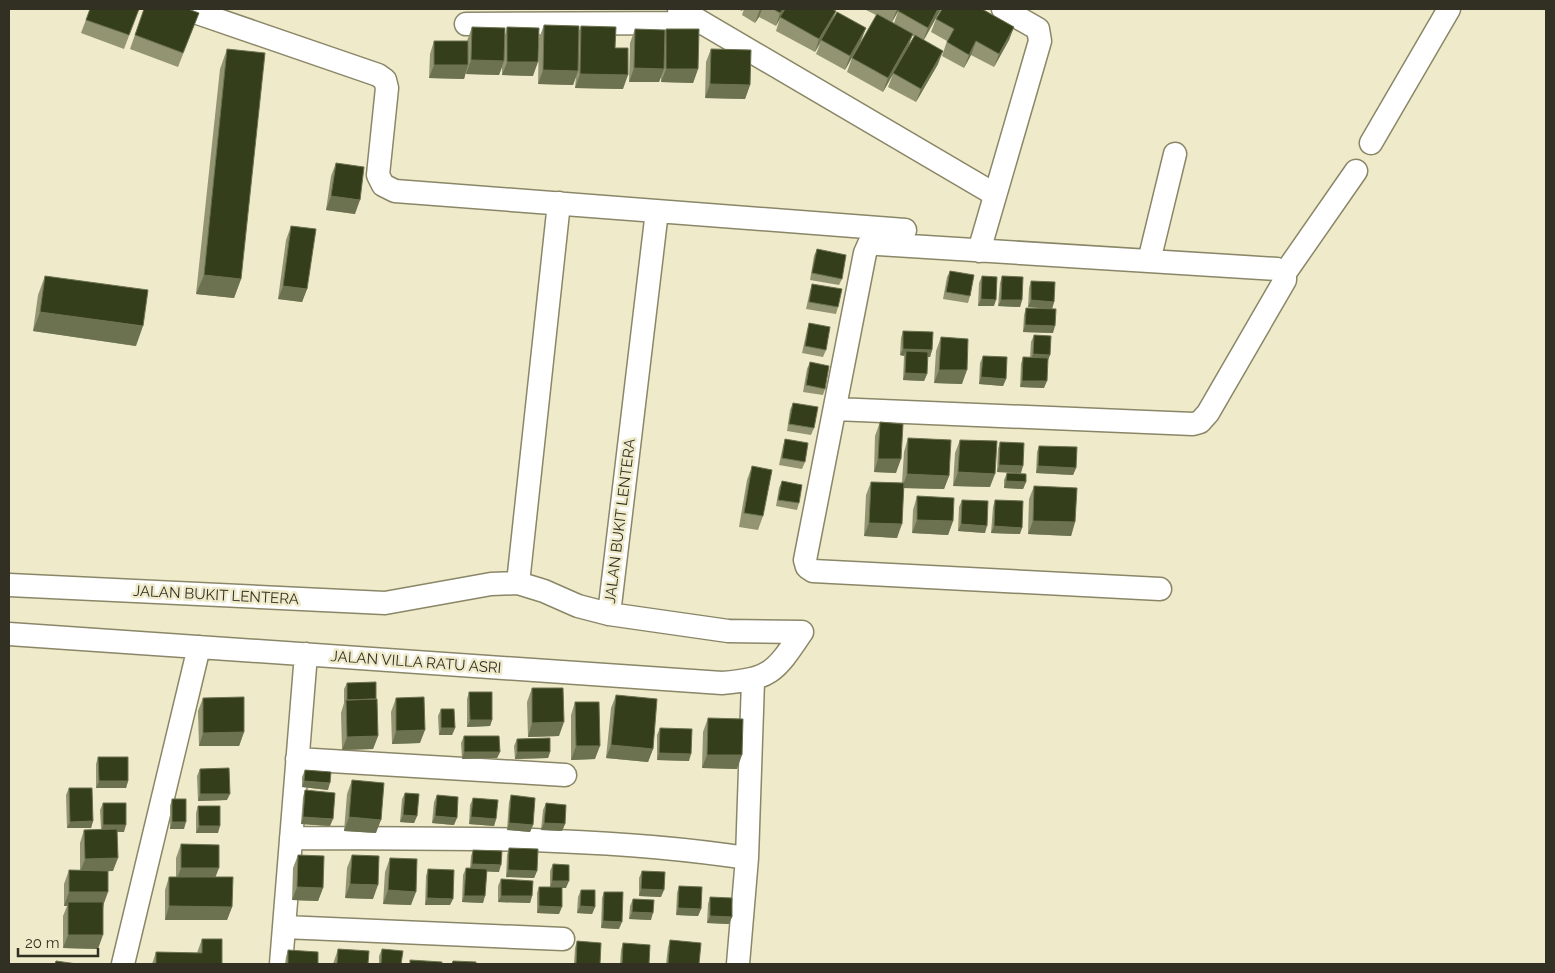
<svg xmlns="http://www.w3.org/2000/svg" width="1555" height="973" viewBox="0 0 1555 973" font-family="Raleway,sans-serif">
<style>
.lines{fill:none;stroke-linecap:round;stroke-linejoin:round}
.minor-casing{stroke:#8a8668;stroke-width:25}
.minor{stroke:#fff;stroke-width:22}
.wall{fill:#929472;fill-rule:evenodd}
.shaded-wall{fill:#6c724f}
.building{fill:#343e1b;stroke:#6c724f}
.labels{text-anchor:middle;stroke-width:5;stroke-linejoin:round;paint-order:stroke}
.street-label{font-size:15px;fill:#313023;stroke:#efeac9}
</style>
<rect width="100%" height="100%" fill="#efeac9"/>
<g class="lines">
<g class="minor-casing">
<path id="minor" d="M186 9 378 75 385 80 387 88 378 175 383 185 395 191 905 230
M679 9 994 194
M466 24 702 23
M1371 143 1449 9
M979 251 1040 41 1038 29 1003 9
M1149 261 1175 154
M835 409 1193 424 1200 422 1208 413 1285 280V273L1356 171
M518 583 559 203
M9 585 385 603 491 584 518 583 544 591 578 606 609 614 728 631 802 632
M1160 589 813 571 807 567 805 560 865 253 869 244H878L1277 269 1285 273
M609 614 657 211
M9 634 722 683C771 679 775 672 802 632
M297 759 565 775
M291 838C443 839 596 835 747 858L738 964
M747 858 753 681
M284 927 563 939
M123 964 199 647
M281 964 306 654"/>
</g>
<use href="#minor" class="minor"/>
</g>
<path class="wall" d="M90 9H139L124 49 81 33Z
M144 9 199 13 178 67 130 49Z
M737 9H743L742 11Z
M744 9H832V20L861 41 845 70 816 54 820 44 815 52 776 31 780 18 776 26 759 17 755 23 742 15Z
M864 9H941L924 40 938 64 916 102 888 87 893 74 883 92 847 72 852 58 876 15ZM898 12 894 23 892 22ZM912 36H914L908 47Z
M936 19 1014 27 1009 40 994 67 971 55 964 68 942 56 947 41 931 32Z
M544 25 578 33 581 26 615 48 623 89 575 88 576 77 573 85 538 84 539 38Z
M472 27 505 35 507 27 533 76 502 75V67L499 75 466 74V71L464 79 429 78 430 54 434 41H467Z
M635 29 664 34 666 29 698 69 693 83 661 82V77L659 82H629L630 43Z
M227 49 241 279 234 298 196 294 220 69Z
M711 49 750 85 745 99 705 98 706 62Z
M336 163 355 214 326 210 331 176Z
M291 226 307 289 302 302 278 299 286 240Z
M817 249 842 279 839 285 810 280 814 256Z
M950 271 970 296 968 303 943 299 947 277Z
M45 276 136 346 33 331 38 295Z
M982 276 994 306H978L979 283Z
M1002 276 1022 300 1020 307 998 306 1000 283Z
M1031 281 1054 302 1052 309 1028 307 1029 288Z
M812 284 838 307 836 314 806 309 810 291Z
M1026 308 1053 333 1023 332 1024 315Z
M809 323 826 350 823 357 802 353 807 330Z
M903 331 932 350 930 357H927V374L924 381 903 380 904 356 900 355 901 338Z
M1034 335 1050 355 1047 362 1044 388 1020 387 1021 364 1023 357 1030 358 1031 342Z
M941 337 962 384 934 383 936 351Z
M983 356 1006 379 1003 386 979 384 980 363Z
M810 362 825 389 823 395 803 392 807 369Z
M793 403 814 428 811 435 787 431 790 410Z
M880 422 896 473 874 472 875 436Z
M908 438 949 476 944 489 904 488 897 538 864 536 866 495 871 482 902 483 904 452Z
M785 439 805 462 802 469 779 465 783 446Z
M960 440 990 487 953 486 955 453Z
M1000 442 1021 473 997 472 998 449Z
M1039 446 1076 468 1073 475 1036 473 1037 452Z
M752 466 763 516 758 530 739 527 747 480Z
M1007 473 1026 482 1023 489 1004 488V480Z
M782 481 799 503 797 510 776 506 779 488Z
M1034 486 1075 522 1071 536 1028 534 1029 499Z
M917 496 953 521 948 535 912 533 913 510Z
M962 500 985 533 958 531 959 507Z
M995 500 1020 534 991 533 993 507Z
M347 683 378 736 373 749 342 750 341 713 344 703V689Z
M532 688 559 736 528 737 527 702Z
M469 692 492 720 490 726 467 727V699Z
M616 695 653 749 648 762 606 758 611 708Z
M203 698 244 732 239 746H199L198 711Z
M396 698 420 743 392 744 391 712Z
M575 702 595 759 571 760V715Z
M441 709 455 728 452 735H439L438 716Z
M708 718 737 769 702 768 703 732Z
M660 728 689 761 657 760V735Z
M464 736 500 752 497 758 462 759 461 743Z
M517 739 550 752 548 758 515 759 514 746Z
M98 757 128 781 126 788H96V764Z
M200 769 227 800 198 801 197 776Z
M305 770 328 790 302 787V777Z
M352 780 376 833 344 831 347 794Z
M69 788 93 821 91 828H67L66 795Z
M305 790 330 826 301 824 303 797Z
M405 793 417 816 414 823 400 822 402 799Z
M437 795 454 825 432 823 434 802Z
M511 795 533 825 530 832 507 830 509 802Z
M473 798 496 819 494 826 469 824 470 805Z
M172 799 184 829H170V806Z
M103 803 124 832H117L113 871H108L98 949 63 948V916L67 906H64V884L69 870H80V843L84 830 101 829 100 810Z
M546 803 565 824 562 831 541 830 543 810Z
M198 806 218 833H196V813Z
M181 844 215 877 232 907 227 920H165V890L169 877H176V858Z
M509 848 537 871 534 878 506 877 507 855Z
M473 850 499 872 487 871 483 903 462 902 463 875 466 868H470L471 856Z
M298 855 323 888 318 901 292 900 293 868Z
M352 855 373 899 345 898 347 868Z
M390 858 411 905 383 904 385 872Z
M553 864 566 888H562L559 914 537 913V893L539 887H550V871Z
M428 869 450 905H425L426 876Z
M642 871 661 897 639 896V878Z
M501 879 532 896 530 903 498 902V886Z
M679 886 701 909 698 916 676 915 677 893Z
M581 890 595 907 592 914 577 913 578 897Z
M604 892 619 929 601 928 602 898Z
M710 897 732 917 729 924 707 923 708 904Z
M633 899 651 920 629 919 630 906Z
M202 939 222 964H152L156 952 197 953Z
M670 940 699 964H666L668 947Z
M577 941 600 964H574L575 948Z
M623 943 649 964H620L621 950Z
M338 949 368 964H333Z
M382 949 401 964H379V956Z
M288 950 318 964H285L286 957Z"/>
<path class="shaded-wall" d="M760 9H762L759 17 755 23Z
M783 9H785L776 26 780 13Z
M897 9H899L891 24Z
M938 9H941L923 41 928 28Z
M836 11 831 24 821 40 815 52 819 39Z
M1014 27 1009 40 994 67 999 54Z
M866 28 861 41 845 70 850 56Z
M913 34 908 47 883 92 888 78Z
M976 41 971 55 964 68 969 55Z
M943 51 938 64 916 102 921 89Z
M471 60 504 61 499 75 466 74Z
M507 62H538L533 76 502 75Z
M434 65H468L464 79 429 78Z
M634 68 664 69 659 82H629Z
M666 69H698L693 83 661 82Z
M543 70 578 71 573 85 538 84Z
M580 74 628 75 623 89 575 88Z
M710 84 750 85 745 99 705 98Z
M331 196 360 200 355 214 326 210Z
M204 275 241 279 234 298 196 294Z
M283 286 307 289 302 302 278 299Z
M981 299 996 300 994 306H978Z
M1001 300H1022L1020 307 998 306Z
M1031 300 1054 302 1052 309 1028 307Z
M40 312 143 326 136 346 33 331Z
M1025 325 1055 326 1053 333 1023 332Z
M903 349 932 350 930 357 906 356V351L904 356 900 355Z
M1033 354 1050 355 1047 362 1030 361Z
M939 370H967L962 384 934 383Z
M905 373 927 374 924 381 903 380Z
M981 377 1006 379 1003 386 979 384Z
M1022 381H1047L1044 388 1020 387Z
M878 459H901L896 473 874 472Z
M999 465 1023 466 1021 473 997 472Z
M1038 466 1076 468 1073 475 1036 473Z
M958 472 995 474 990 487 953 486Z
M907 474 949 476 944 489 902 488Z
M1006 481 1026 482 1023 489 1004 488Z
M917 520 953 521 948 535 912 533Z
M1033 521 1075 522 1071 536 1028 534Z
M869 523 902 524 897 538 864 536Z
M961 524 987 526 985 533 958 531Z
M994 526 1022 528 1020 534 991 533Z
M470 720H492L490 726 467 727Z
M564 722 559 736 528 737 532 723Z
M441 728H455L452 735H439Z
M425 730 420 743 392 744 396 731Z
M244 732 239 746H199L203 733Z
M378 736 373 749 342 750 347 737Z
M611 745 653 749 648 762 606 758Z
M576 746H600L595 759 571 760Z
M464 752H500L497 758 462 759Z
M517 752H550L548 758 515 759Z
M659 753 691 754 689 761 657 760Z
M707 755H742L737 769 702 768Z
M99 781H128L126 788H96Z
M304 781 330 783 328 790 302 787Z
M200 794H230L227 800 198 801Z
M403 815 417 816 414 823 400 822Z
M435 816 457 818 454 825 432 823Z
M303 817 333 819 330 826 301 824Z
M349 817 381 820 376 833 344 831Z
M471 817 496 819 494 826 469 824Z
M93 821 91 828H67L70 822Z
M172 822H186L184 829H170Z
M509 823 533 825 530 832 507 830Z
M544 823 565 824 562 831 541 830Z
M103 825H126L124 832H101Z
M199 826H220L218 833H196Z
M118 858 113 871 80 872 85 859Z
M472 864 501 865 499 872 470 871Z
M181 868H219L214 881H176Z
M508 870 537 871 534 878 506 877Z
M552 881H569L566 888H550Z
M350 884 378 885 373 899 345 898Z
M297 887 323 888 318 901 292 900Z
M641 889 664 890 661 897 639 896Z
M388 890 416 892 411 905 383 904Z
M69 892H108L103 906 68 902 67 906H64Z
M464 896H485L483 903 462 902Z
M501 896H532L530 903 498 902Z
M427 898 453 899 450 905H425Z
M169 906 232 907 227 920H165Z
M539 906 562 907 559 914 537 913Z
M580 906 595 907 592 914 577 913Z
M678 908 701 909 698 916 676 915Z
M632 912 653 913 651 920 629 919Z
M710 916 732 917 729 924 707 923Z
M603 921 622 922 619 929 601 928Z
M68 935H103L98 949 63 948Z"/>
<path class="building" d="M90 9H139L129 35 86 20Z
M144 9H188L199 13 183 53 135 35Z
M773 9H783L780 13Z
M785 9H832L836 11 819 39 780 17Z
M899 9H938L928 28 898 11Z
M942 9H982L1014 27 999 54 976 41 969 55 947 42 954 29 936 19Z
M837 12 866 28 850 56 821 40Z
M877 14 913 34 888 78 852 58Z
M544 25 579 26 578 71 543 70Z
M581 26 616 27 615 48H628V75L580 74Z
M472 27 505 28 504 61 471 60Z
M507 27 539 28 538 62H507Z
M635 29 665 30 664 69 634 68Z
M666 29H699L698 69H666Z
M915 35 943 51 921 89 893 73Z
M434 41H468V65H434Z
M227 49 265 53 241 279 204 275Z
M711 49 751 50 750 85 710 84Z
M336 163 364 167 360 200 331 196Z
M291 226 316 229 307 289 283 286Z
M817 249 846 255 842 279 812 273Z
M950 271 974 275 970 296 946 292Z
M45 276 148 290 143 326 40 312Z
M982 276 997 277 996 300 981 299Z
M1002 276 1023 277 1022 300H1001Z
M1031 281 1055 282 1054 302 1031 300Z
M812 284 842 289 838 307 809 302Z
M1026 308 1056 309 1055 326 1025 325Z
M809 323 830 327 826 350 805 346Z
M903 331 933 332 932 350 903 349Z
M1034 335 1051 336 1050 355 1033 354Z
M941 337 968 339 967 370H939Z
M906 351 928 352 927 374 905 373Z
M983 356 1007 357 1006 379 981 377Z
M1023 357 1048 358 1047 381H1022Z
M810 362 829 366 825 389 806 385Z
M793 403 818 407 814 428 789 424Z
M880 422 903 424 901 459H878Z
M908 438 951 440 949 476 907 474Z
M785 439 808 443 805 462 782 458Z
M960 440 997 441 995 474 958 472Z
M1000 442 1024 443 1023 466 999 465Z
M1039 446 1077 447 1076 468 1038 466Z
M752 466 772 470 763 516 744 513Z
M1007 473 1026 474V482L1006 481Z
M782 481 802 485 799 503 778 500Z
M871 482 904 483 902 524 869 523Z
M1034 486 1077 488 1075 522 1033 521Z
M917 496 954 498 953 521 917 520Z
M962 500 988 501 987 526 961 524Z
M995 500 1023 501 1022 528 994 526Z
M376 682V699L347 700V683Z
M532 688H563L564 722 532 723Z
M469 692H492V720H470Z
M616 695 657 699 653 749 611 745Z
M244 697V732L203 733V698Z
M424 697 425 730 396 731V698Z
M377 699 378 736 347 737 346 700Z
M575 702H599L600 746H576Z
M441 709H454L455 728H441Z
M708 718 743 719 742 755H707Z
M660 728 692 729 691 754 659 753Z
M464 736H499L500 752H464Z
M550 738V752H517V739Z
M98 757H128V781H99Z
M229 768 230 794H200V769Z
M305 770 331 772 330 783 304 781Z
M352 780 384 783 381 820 349 817Z
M69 788H92L93 821 70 822Z
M305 790 335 793 333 819 303 817Z
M405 793 419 794 417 816 403 815Z
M437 795 458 797 457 818 435 816Z
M511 795 535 798 533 825 509 823Z
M473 798 498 800 496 819 471 817Z
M172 799H186V822H172Z
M103 803H126V825H103Z
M546 803 566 805 565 824 544 823Z
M198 806H220V826H199Z
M117 829 118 858 85 859 84 830Z
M181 844 219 845V868H181Z
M509 848 538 849 537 871 508 870Z
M473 850 502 851 501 865 472 864Z
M298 855 324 856 323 888 297 887Z
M352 855 379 856 378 885 350 884Z
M390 858 417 859 416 892 388 890Z
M553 864 569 865V881H552Z
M466 868 487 869 485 896H464Z
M428 869 454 870 453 899 427 898Z
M69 870 108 871V892H69Z
M642 871 665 872 664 890 641 889Z
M169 877H233L232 907 169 906Z
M501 879 533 881 532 896H501Z
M679 886 702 887 701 909 678 908Z
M539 887H562V907L539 906Z
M581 890H595V907L580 906Z
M604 892H623L622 922 603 921Z
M710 897 732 898V917L710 916Z
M633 899 654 900 653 913 632 912Z
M68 902H103V935H68Z
M202 939H222V964H156V952L202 953Z
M670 940 701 943 699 964H668Z
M577 941 601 943 600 964H576Z
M623 943 650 945 649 964H622Z
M338 949 369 951 368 964H337Z
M382 949 403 951 401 964H381Z
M288 950 318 952V964H288Z
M410 960 442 962V964H410Z
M56 961 77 964H55Z
M453 961 476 962V964H452Z"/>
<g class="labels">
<g class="street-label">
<text transform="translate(620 521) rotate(-83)" y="5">JALAN BUKIT LENTERA</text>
<text transform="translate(216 595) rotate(3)" y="5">JALAN BUKIT LENTERA</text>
<text transform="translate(416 662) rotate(4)" y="5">JALAN VILLA RATU ASRI</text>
</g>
</g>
<rect width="1555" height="973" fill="none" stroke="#313023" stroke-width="20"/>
<path d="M18 948v8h80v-8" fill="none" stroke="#313023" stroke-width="2.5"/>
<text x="25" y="948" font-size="15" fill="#313023" stroke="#efeac9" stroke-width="4" paint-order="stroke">20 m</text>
</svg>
